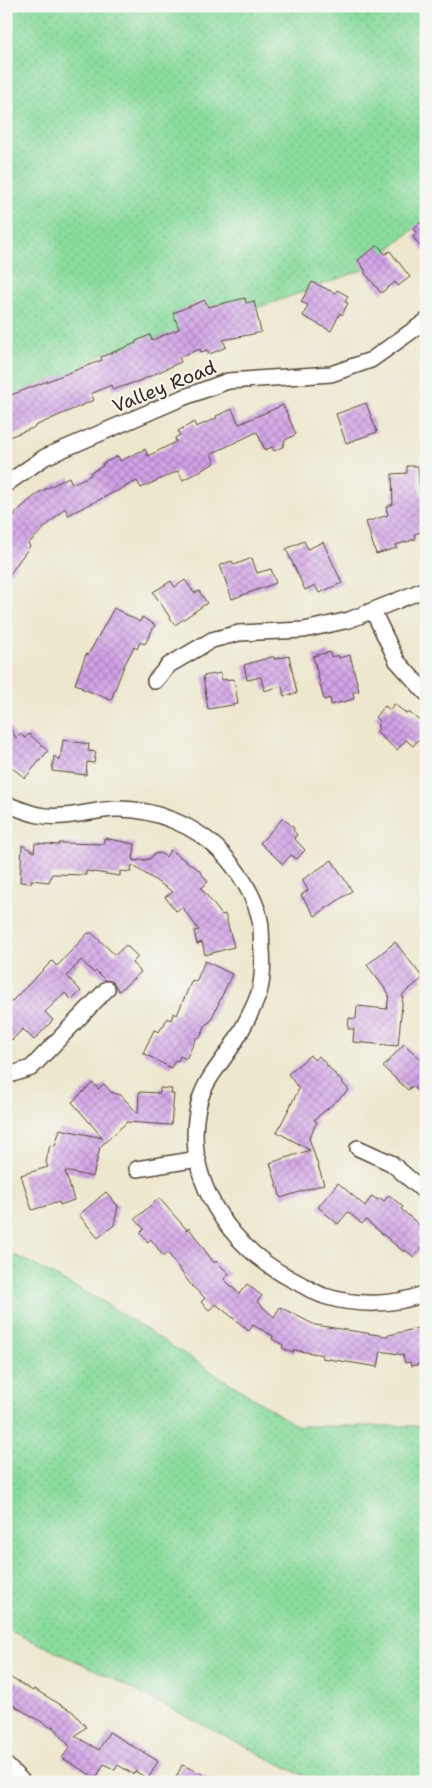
<svg xmlns="http://www.w3.org/2000/svg" width="432" height="1788" viewBox="0 0 432 1788" font-family="'Shantell Sans',sans-serif">
<style>
.grass{fill:url(#grass-dots);stroke:#62825d}
.building{fill:url(#building-cross-hatch)}
.lines{fill:none;stroke-linecap:round;stroke-linejoin:round}
.minor-casing{stroke:#564638;stroke-width:18}
.minor{stroke:#fff;stroke-width:15}
.labels{text-anchor:middle;stroke-width:4;stroke-linejoin:round;paint-order:stroke}
.street-label{font-size:19px;fill:#3b2a1e;stroke:#f6f6f2}
</style>
<defs>
<pattern id="grass-dots" width="8" height="8" patternUnits="userSpaceOnUse" patternTransform="scale(1.25)"><rect width="8" height="8" fill="#89db9c"/><path d="M2 2h.1M6 6h.1" fill="none" stroke="#77bc86" stroke-width="1.8" stroke-linecap="round"/></pattern>
<pattern id="building-cross-hatch" width="8" height="8" patternUnits="userSpaceOnUse" patternTransform="scale(1.25)"><rect width="8" height="8" fill="#d1a2e7"/><path d="M0 0l8 8M0 8l8-8" fill="none" stroke="#ab84bb"/></pattern>
</defs>
<rect width="100%" height="100%" fill="#f6f6f2"/>
<filter id="ink" filterUnits="userSpaceOnUse"><feTurbulence type="fractalNoise" baseFrequency=".02" numOctaves="2"/><feDisplacementMap in="SourceGraphic" scale="10" xChannelSelector="R" yChannelSelector="G"/><feConvolveMatrix kernelMatrix="1 2 1 2 8 2 1 2 1" color-interpolation-filters="sRGB"/></filter>
<filter id="wash" filterUnits="userSpaceOnUse"><feTurbulence type="fractalNoise" baseFrequency=".0096" numOctaves="4" result="noise"/><feDisplacementMap in="SourceGraphic" scale="20" xChannelSelector="R" yChannelSelector="G"/><feGaussianBlur stdDeviation="1.12" result="paint"/><feColorMatrix in="noise" values="0 0 0 0 0 0 0 0 0 0 0 0 0 0 0 0 0 1.4 0 .05"/><feComposite in="paint" operator="in"/></filter>
<g filter="url(#wash)">
<rect width="100%" height="100%" fill="#ede7cd"/>
<path class="grass" d="M10 6H426V219L365 269 269 304 102 354 6 420V9Z
M6 1250 103 1302 297 1426H426V1782H315L89 1667 6 1629Z"/>
<g id="blocks">
<path class="building" d="M426 219V254L413 237 417 234 413 228Z
M378 245 385 254 390 251 410 277 398 286 395 282 381 293 365 273V270L358 260Z
M312 282 335 293 337 290 348 296 345 302 348 303 342 315 340 313 331 331 303 316 308 305 301 302Z
M245 298 246 303 254 301 261 332 258 333 223 340 226 347 210 354 207 350 201 352 200 349 179 357 181 362 144 379 113 390 111 385 91 394 94 400 35 426 33 428 6 438V397L102 360 101 357 136 343V341L150 335 152 340 179 329 173 313 205 300 208 307Z
M366 403 377 432 346 443 336 414Z
M283 405 296 434 284 441 285 444H283L284 446 274 451 272 447 265 450 257 432 211 454 215 463 183 480 178 471 141 488 137 481 68 515 65 508 28 544 30 546 6 579V527L15 515 14 514 38 493 69 477 72 484 91 475 90 473 103 466 102 464 118 456 120 461 145 449 148 456 176 442 175 438 180 435 178 431 194 422 196 427 217 418 216 416 232 409 239 424Z
M407 466H418L420 494 426 493V531L414 534 416 539 396 545 397 548 376 554 366 522 388 515 386 507 393 504 392 474 407 473Z
M304 541 308 549 323 542 342 583 319 593 315 585 305 590 286 549Z
M252 558 257 573 271 569 276 583 232 599 220 565 232 561 234 565Z
M185 580 194 593 199 591 207 603 175 625 153 592 171 581 175 587Z
M114 608 140 622 142 617 155 625 145 644 140 642 137 649 134 647 124 666 111 700 81 688V686L75 684 86 654 88 655Z
M330 652 331 657 338 655 339 658 350 655 359 691 353 692 354 699 331 705 330 698 324 700 313 656Z
M289 656 297 693 284 696 282 686 264 691 261 677 247 680 244 665 271 657H274V659Z
M221 673 222 680 234 679 238 704 208 709 203 676Z
M394 704 406 713H410L426 725V731L413 746 406 740 397 750 376 732 379 728 377 726 380 722 375 717 385 706 390 710Z
M6 721 16 738 20 734 25 738 29 734 48 751 25 778 6 763Z
M63 740 89 744 88 751 96 752 94 763 87 762 86 775 52 771 54 756 60 761Z
M283 818 294 828 293 830 297 835 294 838 305 850 297 859 291 855 283 864 260 843Z
M104 838 135 844 133 861 150 859 154 854 160 853 166 857 170 850 199 870 208 882 201 888 222 915 225 914 234 947 205 955 202 942 197 944 194 931 199 930 182 907 176 911 165 897 173 892 132 865 131 872 120 871V876L86 871V875L52 874 49 882 31 880V883L20 882 22 845 34 852 35 843 59 845V843L104 844Z
M332 860 352 891 315 916 301 895 308 890 302 880Z
M88 933H92L115 955 126 945 138 957 132 963 141 972 119 991 113 982 105 980 96 971 94 973 81 960 67 976 81 991 72 1000 65 993 45 1012 53 1020 34 1040 23 1029 12 1040 6 1034V1007L52 961 57 966Z
M395 942 423 978 403 994 398 1046 353 1042 354 1029H348L349 1018 356 1019 357 1006 387 1009 389 994 367 965Z
M205 961 232 974 210 1022 206 1024 200 1038 197 1037 186 1059 180 1056 178 1061 175 1060 171 1068 143 1053 154 1030 159 1032 162 1027H163L167 1018 171 1020 174 1013 177 1015 192 980 196 982Z
M404 1044 426 1064V1099L412 1086 408 1090 383 1067Z
M310 1055 314 1060 319 1056 349 1090 314 1120 317 1122 309 1138 324 1184 281 1198 270 1163 310 1150 277 1132 299 1089 288 1074Z
M93 1083 98 1089 104 1084 111 1092 121 1095 138 1114 139 1092 160 1093V1088L172 1089 171 1094H174L171 1125 127 1122 100 1147 93 1177 65 1171 74 1200 60 1205 59 1202 32 1210 21 1175 48 1167 46 1162 50 1145 55 1146 60 1129 103 1138 72 1102Z
M338 1183 365 1206 372 1196 378 1200 380 1198 384 1201 389 1195 403 1207 401 1209 426 1231V1243L414 1257 405 1250 404 1252 366 1220 362 1224 348 1212 338 1224 318 1207Z
M106 1192 118 1206 114 1225 98 1238 79 1215Z
M159 1198 187 1230 189 1228 214 1263 216 1261 229 1274 224 1279 239 1294 247 1284 262 1296 257 1302 274 1317 280 1307 315 1325 385 1336 426 1326V1363L411 1366 410 1362 405 1363 403 1355 381 1351 378 1367 322 1358 323 1355 294 1350 293 1353 282 1348 283 1345 272 1339 273 1336 253 1325 249 1331 216 1304 209 1310 201 1302 205 1298 191 1285 168 1253 163 1256 151 1239 148 1242 140 1233 144 1229 135 1219Z
M6 1675 33 1691 34 1689 73 1712 86 1727 75 1736 99 1750 109 1732 158 1761 148 1779 135 1771 133 1774 118 1765 115 1770 104 1764 96 1778 62 1758 70 1747 53 1726 52 1728 6 1701Z
M182 1765 194 1770 217 1782H174Z"/>
</g>
</g>
<g filter="url(#ink)">
<use href="#blocks" fill-opacity="0" stroke="#564638" stroke-width="1"/>
<g class="lines">
<g class="minor-casing">
<path id="minor" d="M6 484 45 457 182 398 228 381 331 374 371 360 426 321
M373 611 397 661 426 693
M155 681 169 665 212 640 239 633 304 630 349 620 426 589
M6 804C17 808 28 813 39 815 65 820 91 810 116 809 153 808 197 826 222 853 238 870 255 896 260 920 262 929 261 940 262 950 263 963 263 976 260 989 258 1000 241 1032 234 1043 222 1063 205 1079 199 1103 181 1178 229 1247 293 1280 303 1285 313 1292 324 1296 356 1306 395 1306 426 1293
M6 1076 31 1068 107 989
M358 1148 391 1163 426 1193
M137 1169 198 1159
M6 1765 23 1782"/>
</g>
<use href="#minor" class="minor"/>
</g>
</g>
<g class="labels">
<g class="street-label">
<text transform="translate(164 386) rotate(-22)" y="7">Valley Road</text>
</g>
</g>
<rect width="432" height="1788" fill="none" stroke="#f6f6f2" stroke-width="25"/>
</svg>
